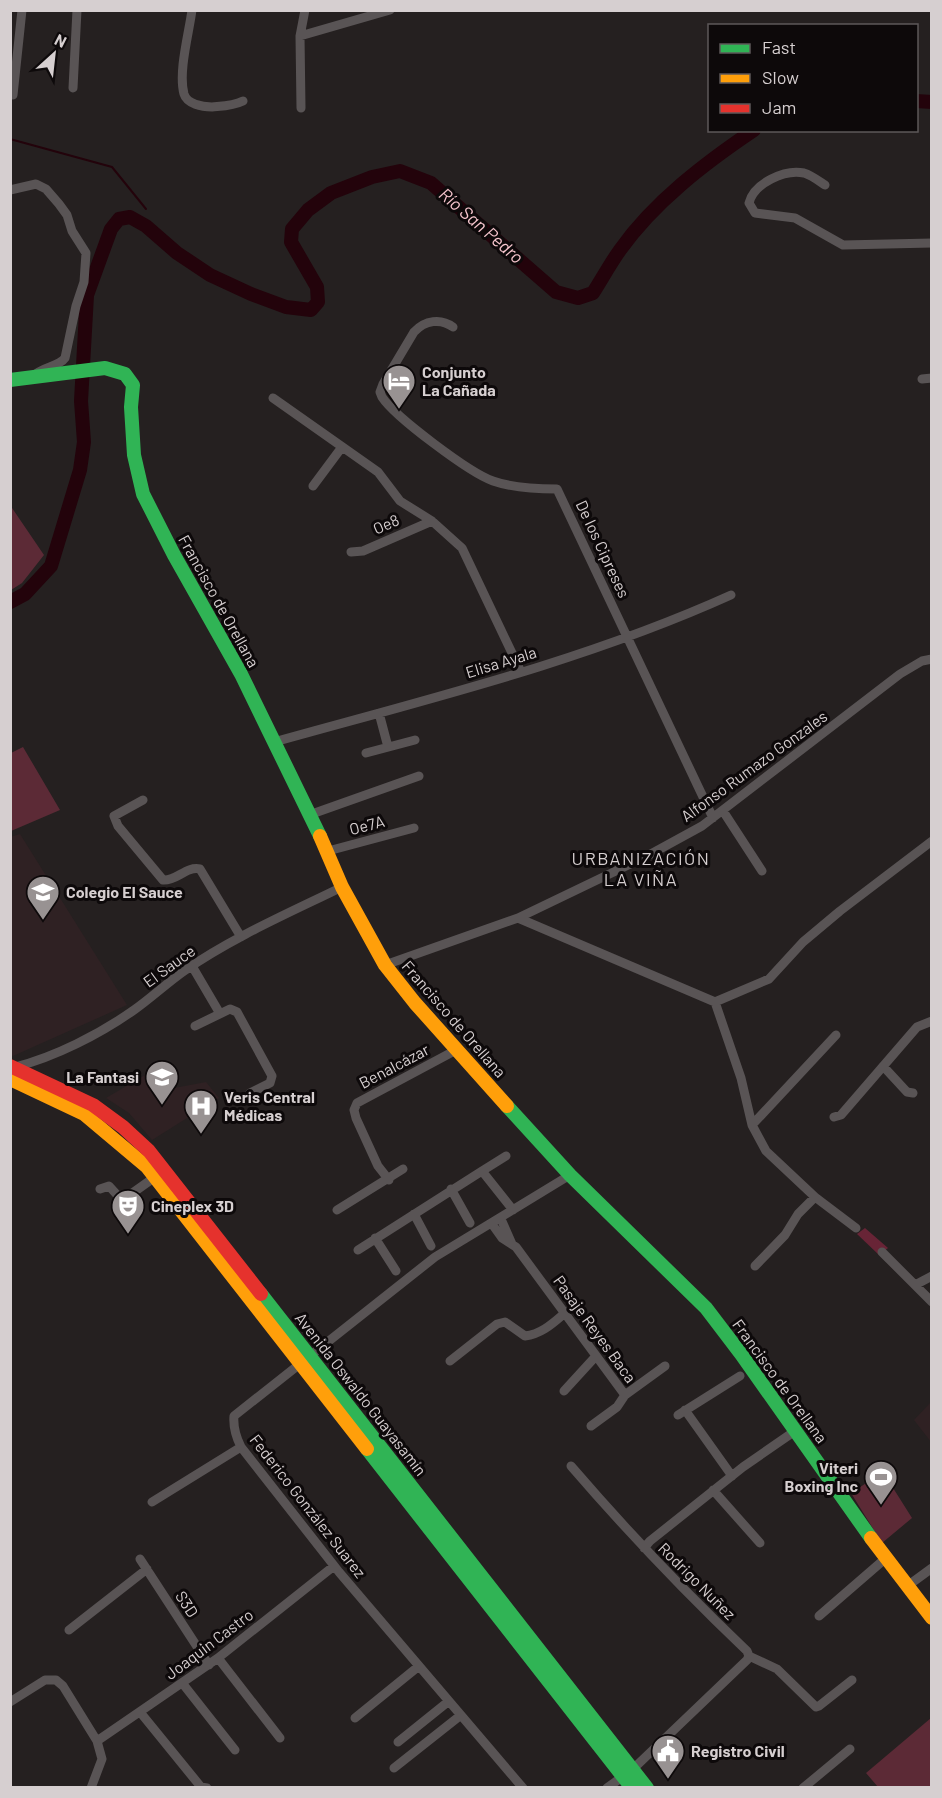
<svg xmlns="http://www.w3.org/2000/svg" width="942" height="1798" viewBox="0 0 942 1798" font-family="Barlow,sans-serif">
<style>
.built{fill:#2f2123}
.green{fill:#5c2a36}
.forest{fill:#682436}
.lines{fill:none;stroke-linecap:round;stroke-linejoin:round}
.stream{stroke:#23030b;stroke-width:2}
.river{stroke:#23030b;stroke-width:14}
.street{stroke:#595455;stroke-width:9}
.fast{stroke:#30b455;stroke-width:14}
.slow{stroke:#ff9f0a;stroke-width:14}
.jam{stroke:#e5322d;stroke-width:14}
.labels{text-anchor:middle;stroke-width:6;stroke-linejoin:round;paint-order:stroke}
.poi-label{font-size:16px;font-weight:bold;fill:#d6cfd0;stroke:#0d090a;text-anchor:start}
.street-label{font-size:16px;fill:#d6cfd0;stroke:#0d090a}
.water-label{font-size:18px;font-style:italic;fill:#f7c6ce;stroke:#0d090a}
.neighbourhood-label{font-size:18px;letter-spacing:1.5px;fill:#d6cfd0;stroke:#0d090a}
</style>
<rect width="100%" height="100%" fill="#252020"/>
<path class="built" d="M20 834 127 1005 13 1056 10 1055V837Z
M152 1071 169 1089 206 1082 219 1098 152 1140 129 1113 106 1098Z
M931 1402V1442L914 1420Z"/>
<path class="green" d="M10 505 44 555 22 583 11 590Z
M23 747 60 810 11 831V753Z
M883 1472 912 1518 882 1543 851 1493Z
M931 1718V1787H878L866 1773Z"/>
<path class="forest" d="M865 1228 888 1248 879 1255 857 1234Z"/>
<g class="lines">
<path class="stream" d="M10 139 112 167 146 209"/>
<path class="river" d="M916 101 932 102
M10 602 25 594 51 566 80 470 84 442 81 401 87 295 111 229 119 219 130 217 146 226 177 253 210 275 251 294 286 307 311 310 318 302 317 287 291 242 292 229 308 210 331 193 372 177 400 171 431 183 556 292 578 298 593 293C602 279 610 264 620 250 654 202 705 163 754 130"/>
<path class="street" d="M192 10C189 33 178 72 184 94 187 104 202 107 212 107 223 106 233 106 243 101
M300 36 390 10
M73 88 77 10
M13 95 22 10
M301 108 300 36 305 10
M825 185C819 181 811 175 804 173 785 169 754 183 749 203L755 213 795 218 843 245 932 243
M10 190 36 184 46 189 59 204 67 215 72 231 86 253 84 282 76 306 65 358C59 367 42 366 32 377
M453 327C441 318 425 320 414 332L383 384 380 392 382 397C395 417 470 473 493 481 513 488 537 489 557 489L713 818
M922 379 932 378
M273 398 378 472 400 501 432 521 462 548 521 672
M313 486 342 447
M351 552 363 551 432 521
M379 713 388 747
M274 742C428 699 585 661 731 595
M366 753 415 740
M143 800 114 816 118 826 163 880C177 881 186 866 200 869L241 937
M723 811 762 871
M309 815 419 776
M328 851 414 828
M518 918 715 1002 769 979 803 942 840 911 932 841
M385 965 518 918 649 855 702 826 900 674 922 661 932 659
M192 966 219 1012
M715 1002 741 1078 752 1125 766 1151 815 1197 856 1228
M195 1026 230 1009 237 1012 272 1076 270 1083 250 1093
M883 1066 907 1092 913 1093
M15 1067C55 1057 100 1034 134 1010 151 998 167 983 184 971 233 937 289 913 342 887
M834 1117 841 1115 917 1027 932 1021
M752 1125 836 1035
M482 1171 506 1156
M389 1180 378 1166 356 1118 354 1110 357 1103 458 1049
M100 1189 109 1186 119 1197 124 1199 155 1177
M451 1189 470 1223
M337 1210 403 1169
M414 1214 431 1246
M501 1219 512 1244
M492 1224 502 1238 516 1247 625 1395 617 1407 591 1426
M375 1238 396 1271
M358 1250 482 1171 513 1210
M882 1252 932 1302
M755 1266 785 1235 798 1214 815 1197
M915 1285 932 1276
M450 1361 497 1324 505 1322 525 1336C542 1334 553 1323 566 1312
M564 1391 596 1356
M625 1395 665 1366
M685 1410 732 1476
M678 1415 740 1376
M571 1466C627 1531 685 1592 747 1651L749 1656 747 1660 633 1769 607 1788
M713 1490 760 1543
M152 1502 241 1447
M644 1548 650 1541 743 1467 795 1431
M140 1559 209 1665
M906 1587 932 1568
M819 1616 886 1558
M69 1630 147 1569
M749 1656 777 1669 816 1707 819 1706 852 1680
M218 1658 280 1738
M183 1684 235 1750
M10 1702 45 1680H56L63 1686 97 1741 102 1759 91 1788
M140 1712 201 1787 207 1788
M355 1718 419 1666
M97 1741 218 1658 334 1566
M398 1742 449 1701
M394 1768 461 1715
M523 1788 339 1572 241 1447C236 1437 233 1427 234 1416L435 1257 570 1175
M803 1788 850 1749"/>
<path class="fast" d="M10 380 105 368 125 374 133 385 131 407 134 455 143 494 174 555 241 674 320 836
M507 1106 570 1175 706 1308 741 1354 871 1538
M261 1294 647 1788
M367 1449 632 1788"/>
<path class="slow" d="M320 836 342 887 385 965 415 1003 507 1106
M10 1079 84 1114 147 1167 367 1449
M871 1538 932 1618"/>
<path class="jam" d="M10 1066 93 1105 123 1127 149 1151 261 1294"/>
</g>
<defs>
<g id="hotel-pin" transform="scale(1.725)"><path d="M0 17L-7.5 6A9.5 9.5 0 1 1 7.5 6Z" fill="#989292" stroke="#0d090a"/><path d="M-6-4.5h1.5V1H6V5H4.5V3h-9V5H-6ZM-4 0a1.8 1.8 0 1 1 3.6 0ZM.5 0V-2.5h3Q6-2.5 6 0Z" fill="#fff"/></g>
<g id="school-pin" transform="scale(1.725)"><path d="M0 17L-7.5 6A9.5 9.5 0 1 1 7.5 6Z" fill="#989292" stroke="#0d090a"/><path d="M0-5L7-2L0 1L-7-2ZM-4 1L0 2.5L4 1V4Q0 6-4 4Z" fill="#fff"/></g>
<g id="hospital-pin" transform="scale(1.725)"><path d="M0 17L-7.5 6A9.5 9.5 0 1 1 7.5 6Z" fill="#989292" stroke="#0d090a"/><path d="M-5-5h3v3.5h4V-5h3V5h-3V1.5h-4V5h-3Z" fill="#fff"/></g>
<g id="theatre-pin" transform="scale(1.725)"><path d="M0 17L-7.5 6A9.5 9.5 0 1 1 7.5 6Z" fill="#989292" stroke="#0d090a"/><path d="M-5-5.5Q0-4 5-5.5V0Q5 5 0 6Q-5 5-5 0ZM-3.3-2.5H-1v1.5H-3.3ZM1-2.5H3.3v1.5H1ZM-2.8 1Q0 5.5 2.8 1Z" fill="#fff"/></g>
<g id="stadium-pin" transform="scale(1.725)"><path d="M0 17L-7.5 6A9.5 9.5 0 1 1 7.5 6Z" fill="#989292" stroke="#0d090a"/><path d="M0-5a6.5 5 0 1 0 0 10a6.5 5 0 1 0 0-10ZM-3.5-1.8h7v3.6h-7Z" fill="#fff"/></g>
<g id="civic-pin" transform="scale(1.725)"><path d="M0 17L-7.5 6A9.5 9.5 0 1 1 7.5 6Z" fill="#989292" stroke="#0d090a"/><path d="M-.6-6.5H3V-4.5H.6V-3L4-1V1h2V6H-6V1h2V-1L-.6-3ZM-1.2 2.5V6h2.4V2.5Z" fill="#fff"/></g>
</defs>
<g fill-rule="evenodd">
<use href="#hotel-pin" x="399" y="381"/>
<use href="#school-pin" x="43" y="892"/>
<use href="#school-pin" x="162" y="1077"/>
<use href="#hospital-pin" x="201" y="1106"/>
<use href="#theatre-pin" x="128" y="1206"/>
<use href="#stadium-pin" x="881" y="1477"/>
<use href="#civic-pin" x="668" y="1751"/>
</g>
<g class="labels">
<g class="poi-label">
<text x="422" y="378">Conjunto<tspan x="422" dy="18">La Cañada</tspan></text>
<text x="66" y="898">Colegio El Sauce</text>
<text x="139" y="1083" text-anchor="end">La Fantasi</text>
<text x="224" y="1103">Veris Central<tspan x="224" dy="18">Médicas</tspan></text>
<text x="151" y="1212">Cineplex 3D</text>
<text x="858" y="1474" text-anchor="end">Viteri<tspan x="858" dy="18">Boxing Inc</tspan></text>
<text x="691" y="1757">Registro Civil</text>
</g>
<g class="street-label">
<text transform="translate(386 524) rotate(-24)" y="6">Oe8</text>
<text transform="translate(603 549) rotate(65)" y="6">De los Cipreses</text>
<text transform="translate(219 601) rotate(61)" y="6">Francisco de Orellana</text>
<text transform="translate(501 662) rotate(-17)" y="6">Elisa Ayala</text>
<text transform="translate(754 766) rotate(-36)" y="6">Alfonso Rumazo Gonzales</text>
<text transform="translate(367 825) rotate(-14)" y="6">Oe7A</text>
<text transform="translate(169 966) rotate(-36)" y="6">El Sauce</text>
<text transform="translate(454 1019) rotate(49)" y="6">Francisco de Orellana</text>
<text transform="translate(394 1066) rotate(-28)" y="6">Benalcázar</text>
<text transform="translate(595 1329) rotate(54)" y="6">Pasaje Reyes Baca</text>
<text transform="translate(780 1381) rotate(54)" y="6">Francisco de Orellana</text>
<text transform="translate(361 1394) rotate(52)" y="6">Avenida Oswaldo Guayasamín</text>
<text transform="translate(308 1506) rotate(52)" y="6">Federico González Suarez</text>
<text transform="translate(697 1581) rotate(45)" y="6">Rodrigo Nuñez</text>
<text transform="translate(187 1604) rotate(57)" y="6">S3D</text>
<text transform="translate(209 1644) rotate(-37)" y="6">Joaquin Castro</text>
</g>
<g class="water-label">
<text transform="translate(481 226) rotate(41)" y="6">Río San Pedro</text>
</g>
<g class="neighbourhood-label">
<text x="641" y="865">URBANIZACIÓN<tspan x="641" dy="21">LA VIÑA</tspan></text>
</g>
</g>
<rect width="942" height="1798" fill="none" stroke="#d6cfd0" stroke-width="24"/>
<rect x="708" y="24" width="210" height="108" fill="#0d090a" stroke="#5d5859" stroke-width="1.5"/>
<rect x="720" y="44" width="30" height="9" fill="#30b455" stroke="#5d5859" stroke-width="1.5"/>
<text x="762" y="54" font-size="18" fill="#d6cfd0">Fast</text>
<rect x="720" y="74" width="30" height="9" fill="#ff9f0a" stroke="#5d5859" stroke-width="1.5"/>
<text x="762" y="84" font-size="18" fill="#d6cfd0">Slow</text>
<rect x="720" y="104" width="30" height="9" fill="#e5322d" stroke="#5d5859" stroke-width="1.5"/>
<text x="762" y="114" font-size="18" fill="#d6cfd0">Jam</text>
<g transform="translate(54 54) rotate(27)" stroke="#0d090a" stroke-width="4.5" paint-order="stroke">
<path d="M0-4.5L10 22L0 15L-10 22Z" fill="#d6cfd0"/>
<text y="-9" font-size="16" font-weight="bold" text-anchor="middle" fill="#d6cfd0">N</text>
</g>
</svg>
